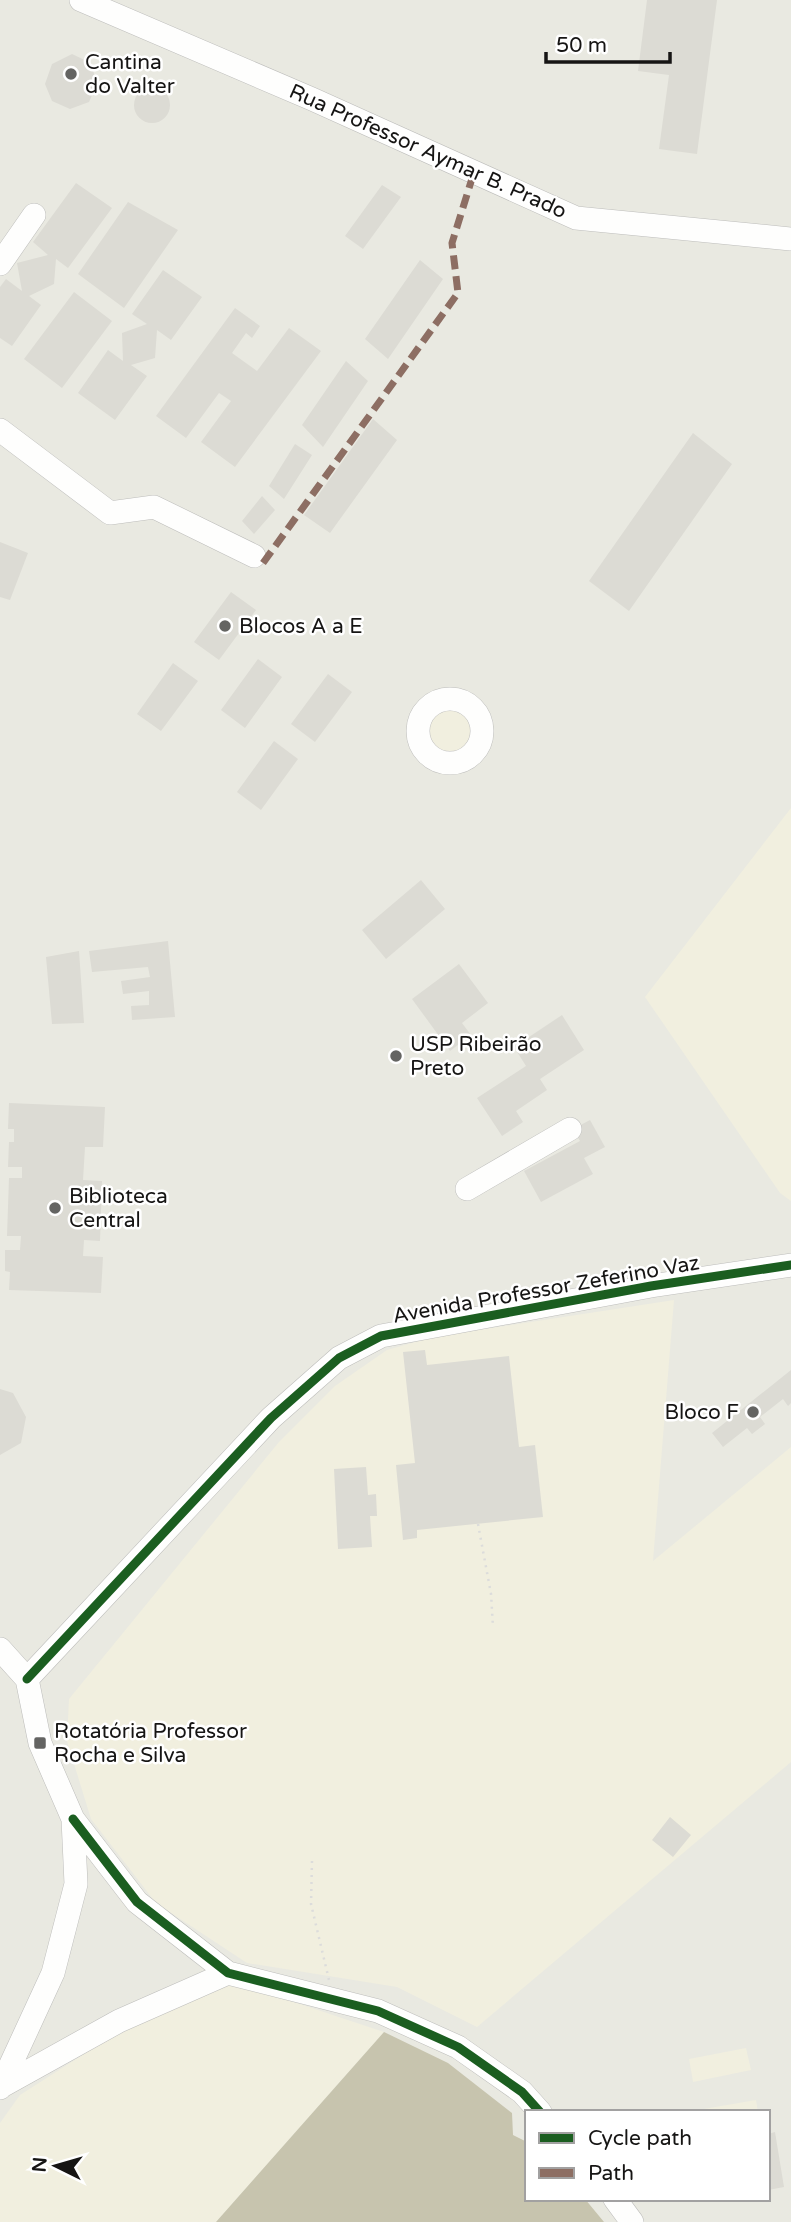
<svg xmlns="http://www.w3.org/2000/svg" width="791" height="2222" viewBox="0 0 791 2222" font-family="'Varela Round',sans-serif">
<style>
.built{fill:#e9e9e1;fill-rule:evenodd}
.green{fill:#f1efdf}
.water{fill:#c7c4ae}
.building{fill:#dcdbd4}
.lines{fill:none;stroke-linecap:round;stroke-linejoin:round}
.minor-casing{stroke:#bdbdbb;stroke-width:24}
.path{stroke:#dcdcdb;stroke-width:2.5;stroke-dasharray:2 5;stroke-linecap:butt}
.minor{stroke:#fefefd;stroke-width:23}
.quiet{stroke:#8d6e63;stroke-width:7;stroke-dasharray:14 7;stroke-linecap:butt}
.cycleway-casing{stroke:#fff;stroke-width:13}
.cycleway{stroke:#1b5e20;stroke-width:9}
.poi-dot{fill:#646462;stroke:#fff;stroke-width:2.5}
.labels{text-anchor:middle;stroke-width:5;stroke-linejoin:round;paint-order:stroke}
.poi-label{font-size:21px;fill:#161514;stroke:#fff;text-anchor:start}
.street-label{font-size:21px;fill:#161514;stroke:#fff}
</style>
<rect width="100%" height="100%" fill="#f6f6f4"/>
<path class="built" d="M0 0H791V2222H0ZM527 2112H768V2199H527Z"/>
<path class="green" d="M420 731a29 29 0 1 1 58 0a29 29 0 1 1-58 0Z
M791 808V1201L780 1193 645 997Z
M674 1300 653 1561 791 1447V1762L477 2027 397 1987 247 1963 156 1903 91 1819 67 1741 69 1699 279 1442 335 1386 387 1350 433 1337Z
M231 1981 384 2032 216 2222H0V2123L20 2095 128 2026Z
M746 2048 751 2070 693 2082 689 2059Z
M756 2100 758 2112H698V2110Z"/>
<path class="water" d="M384 2032 448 2063 512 2113 513 2135 527 2142V2199H585L604 2222H216Z"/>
<path class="building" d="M647 0H717L697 154 659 149 669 75 638 71Z
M72 54 91 63 97 84 89 102 70 109 52 101 45 84 52 64Z
M134 105a18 18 0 1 1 36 0a18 18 0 1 1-36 0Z
M76 183 112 208 68 268 56 259 54 284 29 296 41 305 12 346 0 338V287L6 279 22 291 17 263 48 255 33 242Z
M382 185 401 197 363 249 345 236Z
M128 202 178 230 124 308 78 274Z
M420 260 443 279 388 359 365 339Z
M163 270 202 297 171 340 157 330 155 358 131 365 147 376 115 420 78 393 108 350 123 361 122 333 147 324 132 314Z
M74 292 112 321 62 388 24 359Z
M235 308 260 326 252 338 246 333 232 353 257 371 289 328 321 351 235 467 201 442 231 401 219 393 186 438 156 416Z
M346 361 368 381 323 447 302 425Z
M373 419 397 440 330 533 304 515Z
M693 433 732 464 629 611 589 581Z
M295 444 312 455 284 499 269 486Z
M262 496 275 510 254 534 242 521Z
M0 542 28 553 10 600 0 597Z
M231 592 256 610 219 660 194 642Z
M258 659 282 677 245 728 221 710Z
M173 663 198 681 161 731 137 714Z
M328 674 352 692 315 742 291 724Z
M274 741 298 759 261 810 237 792Z
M421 880 445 909 386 959 362 930Z
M168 941 175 1017 132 1020 131 1006 149 1005V991L123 994 121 981 150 977 148 967 92 972 89 951Z
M79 951 84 1023 52 1024 46 957Z
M459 964 488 1003 462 1023 471 1035 450 1051 412 999Z
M562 1015 584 1050 540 1079 547 1090 516 1111 523 1122 502 1136 477 1098 526 1066 514 1047Z
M9 1103 105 1107 103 1147H85L83 1180 102 1181 100 1241 84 1240 83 1256 103 1257 101 1293 9 1290 10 1272 5 1271V1250H20L21 1236H7L9 1178H22V1167H8L9 1142H14V1129H8Z
M590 1120 605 1147 584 1158 593 1174 541 1202 524 1171 580 1141 573 1129Z
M425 1350 427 1365 509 1356 519 1447 535 1445 543 1517 417 1530V1538L403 1540 396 1465 415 1463 403 1352Z
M791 1370V1403L788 1406 783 1399 760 1417 765 1424 752 1434 747 1428 723 1447 712 1433Z
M0 1389 13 1393 26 1417 21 1443 0 1455Z
M366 1467 368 1495 376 1494 377 1516H370L372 1547 338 1549 334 1469Z
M670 1817 691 1835 673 1857 652 1840Z
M775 2132 784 2187 768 2190V2134Z"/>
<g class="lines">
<g class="minor-casing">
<path id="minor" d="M81 0 312 99 576 218 791 239
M0 264 34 215
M0 430 110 513 154 507 254 556
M418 731a32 32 0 1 1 64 0a32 32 0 1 1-64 0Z
M467 1189 570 1129
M0 1649 27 1679 40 1743 73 1819 76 1884 53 1973 0 2088
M27 1679 271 1418 339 1358 381 1336 651 1286 791 1265
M73 1819 137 1902 228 1973 378 2011 458 2047 522 2092 540 2112
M2 2086 119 2021 228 1973
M615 2199 632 2222"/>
</g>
<path class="path" d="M478 1524 491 1594 493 1627
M312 1861 311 1904 329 1980"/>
<use href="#minor" class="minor"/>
<path class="quiet" d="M263 563 458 293 452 243 474 172"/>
<g class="cycleway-casing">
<path id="cycleway" d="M27 1679 271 1418 339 1358 381 1336 651 1286 791 1265
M73 1819 137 1902 228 1973 378 2011 458 2047 522 2092 540 2112"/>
</g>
<use href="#cycleway" class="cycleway"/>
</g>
<g class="poi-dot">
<circle cx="71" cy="74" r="7"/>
<circle cx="225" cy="626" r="7"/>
<circle cx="396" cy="1056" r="7"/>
<circle cx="55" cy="1208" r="7"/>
<circle cx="753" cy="1412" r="7"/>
<rect x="33" y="1736" width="14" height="14" rx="3.5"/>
</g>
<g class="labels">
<g class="poi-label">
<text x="85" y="69">Cantina<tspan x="85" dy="24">do Valter</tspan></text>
<text x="239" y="633">Blocos A a E</text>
<text x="410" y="1051">USP Ribeirão<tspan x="410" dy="24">Preto</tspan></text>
<text x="69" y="1203">Biblioteca<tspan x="69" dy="24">Central</tspan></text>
<text x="739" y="1419" text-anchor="end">Bloco F</text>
<text x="54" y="1738">Rotatória Professor<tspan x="54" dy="24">Rocha e Silva</tspan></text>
</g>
<g class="street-label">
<text transform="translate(428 151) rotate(24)" y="7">Rua Professor Aymar B. Prado</text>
<text transform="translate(546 1289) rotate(-10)" y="7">Avenida Professor Zeferino Vaz</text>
</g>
</g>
<rect x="525" y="2110" width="245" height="91" fill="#ffffff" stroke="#a2a1a1" stroke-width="2"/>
<rect x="539" y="2133" width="35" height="10" fill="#1b5e20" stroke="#a2a1a1" stroke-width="2"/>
<text x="588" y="2145" font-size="21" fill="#161514">Cycle path</text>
<rect x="539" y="2168" width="35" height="10" fill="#8d6e63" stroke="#a2a1a1" stroke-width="2"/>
<text x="588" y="2180" font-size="21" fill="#161514">Path</text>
<g transform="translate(56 2166) rotate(275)" stroke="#ffffff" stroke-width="5" paint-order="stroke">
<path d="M0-5L12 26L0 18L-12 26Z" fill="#161514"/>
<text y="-10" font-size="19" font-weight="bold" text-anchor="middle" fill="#161514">N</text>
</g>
<path d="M546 52v10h124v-10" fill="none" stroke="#161514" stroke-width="3.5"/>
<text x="556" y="52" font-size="21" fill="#161514" stroke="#ffffff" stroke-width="5" paint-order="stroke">50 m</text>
</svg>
